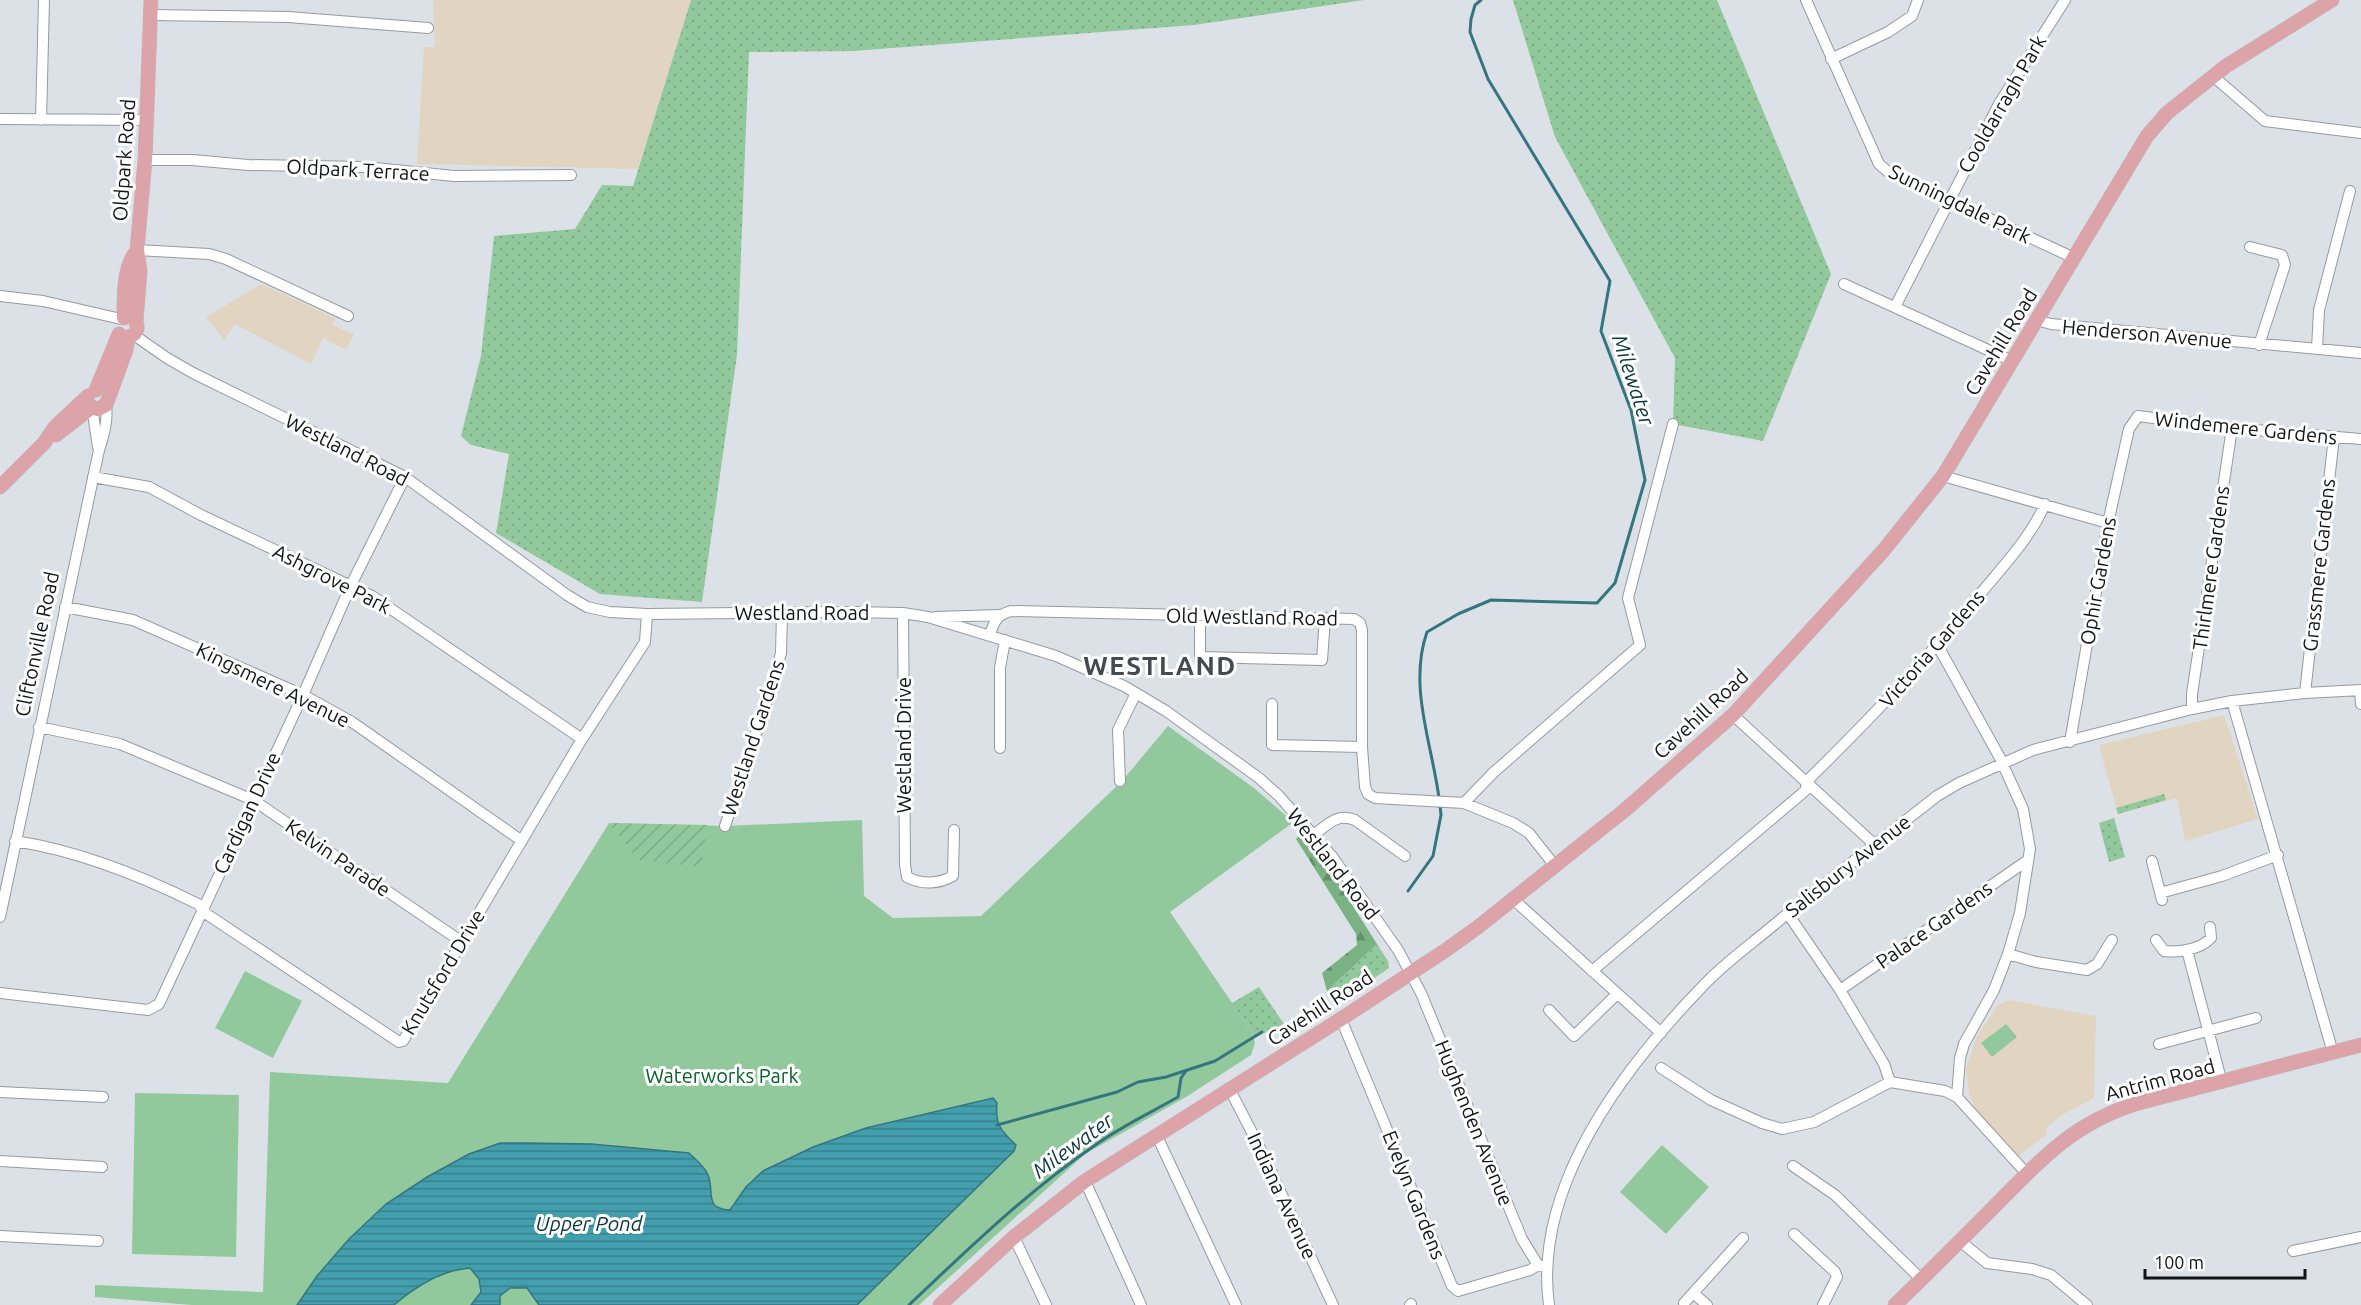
<svg xmlns="http://www.w3.org/2000/svg" width="2361" height="1305" viewBox="0 0 2361 1305" font-family="Ubuntu,sans-serif">
<style>
.education{fill:#e1d5c1}
.grass{fill:url(#grass-dots)}
.forest{fill:url(#forest-firs)}
.park{fill:#92c99c}
.garden{fill:url(#garden-furrows)}
.water{fill:url(#water-rules);stroke:#357580;stroke-width:1.5}
.lines{fill:none;stroke-linecap:round;stroke-linejoin:round}
.stream{stroke:#357580;stroke-width:3}
.minor-casing{stroke:#969aa0;stroke-width:12}
.major-casing{stroke:#bdbdbe;stroke-width:15}
.minor{stroke:#fff;stroke-width:10}
.major{stroke:#dca4a8;stroke-width:14}
.labels{text-anchor:middle;stroke-width:6;stroke-linejoin:round;paint-order:stroke}
.street-label{font-size:20px;fill:#131417;stroke:#fff}
.park-label{font-size:20px;fill:#06622a;stroke:#fff}
.water-label{font-size:21px;font-style:italic;fill:#0a373d;stroke:#fff}
.district-label{font-size:26px;font-weight:bold;letter-spacing:1.5px;fill:#464a50;stroke:#fff}
</style>
<defs>
<pattern id="grass-dots" width="8" height="8" patternUnits="userSpaceOnUse" patternTransform="scale(1.5)"><rect width="8" height="8" fill="#92c99c"/><path d="M2 2h.1M6 6h.1" fill="none" stroke="#7dac86" stroke-width="1.8" stroke-linecap="round"/></pattern>
<pattern id="forest-firs" width="22" height="20" patternUnits="userSpaceOnUse" patternTransform="scale(1.5)"><rect width="22" height="20" fill="#7ab284"/><path d="M5 1l3.5 6h-7zM16 11l3.5 6h-7z" fill="#63906b"/></pattern>
<pattern id="garden-furrows" width="10" height="10" patternUnits="userSpaceOnUse" patternTransform="scale(1.5)"><rect width="10" height="10" fill="#92c99c"/><path d="M-1 1l2-2M0 10L10 0M9 11l2-2" fill="none" stroke="#7dac86"/></pattern>
<pattern id="water-rules" width="6" height="5" patternUnits="userSpaceOnUse" patternTransform="scale(1.5)"><rect width="6" height="5" fill="#439fad"/><path d="M0 2.5h6" fill="none" stroke="#37808c"/></pattern>
</defs>
<rect width="100%" height="100%" fill="#dce1e8"/>
<path class="education" d="M433 0H691L638 169 417 164 424 47H435Z
M261 284 335 318 332 325 354 334 346 350 323 338 311 364 235 324 224 340 206 317Z
M2224 715 2258 819 2185 841 2177 798 2118 814 2099 745Z
M2009 1000 2096 1016 2094 1098 2064 1114 2047 1127 2046 1135 2019 1156 1977 1112 1969 1095 1966 1068 1977 1036 1998 1005Z"/>
<path class="grass" d="M691 0H1364L1194 25 853 51 749 52 737 355 702 602 600 594 496 533 509 454 471 445 461 436 481 356 494 236 575 229 602 185 633 186Z
M1513 0H1717L1831 274 1763 441 1673 424 1675 358 1555 137Z
M2164 794 2166 800 2118 814 2116 808Z
M2114 818 2125 857 2109 862 2099 823Z
M1377 944 1388 961 1389 968 1338 1003 1327 991Z
M1259 987 1284 1024 1254 1038 1252 1032 1232 1003Z"/>
<path class="forest" d="M1300 834 1330 870 1377 944 1327 991 1322 973 1357 945 1356 934 1296 839Z"/>
<path class="park" d="M1168 726 1254 788 1291 820V824L1170 912 1252 1032 1255 1043 1251 1055 1186 1097 1085 1154 919 1305H192L95 1297V1285L263 1292 270 1072 448 1083 609 823 725 826 862 820 864 896 893 918 981 916 1122 781Z
M245 971 302 1001 273 1058 215 1028Z
M2006 1024 2017 1037 1992 1057 1981 1043Z
M135 1093 239 1095 236 1257 132 1254Z
M1662 1145 1709 1187 1666 1234 1620 1192Z"/>
<path class="garden" d="M609 823 708 825 701 867 638 860Z"/>
<path class="water" d="M993 1098 997 1103C995 1124 1000 1130 1016 1145L1014 1151 857 1305H539L527 1288H510L500 1296V1305H471L481 1292 479 1279 470 1268C442 1270 415 1287 394 1305H297L317 1276 349 1239 386 1204 427 1177 469 1154 500 1143H527L591 1144 689 1153C695 1159 705 1167 708 1175 715 1191 703 1209 730 1210L746 1187 763 1171 813 1147 866 1128Z"/>
<g class="lines">
<path class="stream" d="M1439 798C1432 744 1408 686 1427 632L1458 614 1491 600 1597 603 1615 583 1645 480 1631 410 1601 331 1610 281 1488 79 1470 32 1471 19 1475 5 1481 0
M1408 891 1433 856 1441 815 1440 805
M997 1125 1117 1092 1138 1082 1166 1077 1215 1061 1262 1032
M909 1305C968 1249 1027 1192 1094 1146 1120 1127 1150 1113 1178 1097L1181 1078 1186 1071"/>
<g class="minor-casing">
<path id="minor" d="M1806 0 1879 164 1887 171 2074 258
M151 15 288 17 428 28
M1831 59 1888 32 1912 16 1918 0
M2213 76 2265 121 2361 133
M0 119 147 120
M41 120 44 0
M145 160H192L248 165 365 167 454 176 571 175
M2250 247 2282 255 2285 265 2259 345
M137 250 209 254 226 259 348 316
M1844 284 2012 361
M0 296 43 301 121 319
M1895 307 1999 104 2065 0
M2036 320 2051 324 2361 353
M134 335 167 358 193 373 405 477 567 595 587 607 610 612 647 614 851 612 903 613 928 617 1056 656 1124 686 1166 711 1259 778 1279 796 1331 855 1398 950 1421 993 1522 1239 1538 1265 1546 1267
M2317 349 2319 310 2350 191
M92 407 98 447
M1943 476 2108 523
M93 477 149 487 201 515 372 596 582 739
M65 607 133 620 303 695 352 722 522 841
M903 613 905 865 907 877C922 885 939 884 953 876L954 830
M1200 615V657L1322 660 1325 618
M935 617 1000 615
M990 635C994 621 997 615 1011 611L1354 619 1360 623 1362 630V747L1365 787 1368 794 1375 798 1464 803 1513 823 1529 833 1555 866
M1938 646 2000 758 2023 809 2030 849 2020 913 2008 954 1994 990 1964 1044 1960 1058 1957 1097
M2360 690 2361 704
M2305 693 2334 437
M2232 701 2333 1053
M1272 704V745L1362 747
M2192 709V694L2232 428
M1733 715 1875 845
M39 727 120 744 253 800 462 942
M2070 742 2108 523 2129 429 2138 416 2232 428 2361 439
M1000 748V668L1005 640
M1120 781 1118 730 1136 693
M1464 803 1494 772 1640 645 1628 598 1673 424
M725 826 772 686 781 653 782 614
M1314 835C1328 824 1337 813 1355 820L1405 856
M15 841C80 851 142 876 200 905L202 911 399 1042 403 1041 582 739 645 642 647 614
M2152 861 2162 900
M2160 893 2222 876 2278 855
M1513 899 1661 1033
M1788 914 1840 990 1884 1064 1890 1082
M0 917 99 450C104 435 108 421 106 405
M2156 940 2164 951C2179 953 2201 949 2211 938L2210 927
M2187 950 2222 1083
M2008 954 2036 962 2087 970 2097 964 2112 940
M1592 971 1806 790V783L1811 777C1871 718 1928 658 1981 593 2004 565 2031 537 2045 504
M1840 990 2028 860
M0 993 148 1010 159 1004 303 695 351 585 405 477
M1549 1010 1574 1036 1617 994
M1341 1019 1452 1286 1458 1291 1530 1270 1538 1265
M2159 1044 2256 1018
M1661 1068 1711 1100 1762 1123 1782 1129 1814 1122 1890 1082 1945 1091 1957 1097 2027 1174
M1229 1088 1260 1148 1333 1305
M0 1092 103 1097
M1157 1136 1236 1305
M0 1161 102 1167
M1793 1166 1835 1195 1921 1279
M1085 1181 1141 1305
M1794 1234 1835 1272 1837 1277 1823 1305
M0 1236 98 1241
M1014 1237 1046 1305
M1960 1241 1987 1263 2032 1269 2051 1275 2087 1305
M2293 1251 2361 1237
M1693 1293 1707 1305
M1684 1303 1743 1238
M1410 1305 1411 1304
M1549 1305C1533 1187 1623 1069 1701 988 1721 966 1746 948 1769 929 1824 883 1881 840 1937 796L1959 783 2033 750 2192 709 2232 701 2305 693 2361 690"/>
</g>
<g class="major-casing">
<path id="major" d="M124 318C124 298 123 268 136 252
M128 337C136 335 139 329 136 322L140 271 137 250 145 160 151 0
M96 390 119 334
M92 407 98 409 106 405 126 350 128 337
M56 435 92 407
M0 487 44 443 55 427 88 396
M940 1305 1014 1237 1085 1181 1341 1019 1446 950 1478 927 1625 810 1733 715 1883 551 1943 476 2147 136 2167 113 2226 66 2332 0
M1895 1305C1926 1275 1956 1245 1986 1215 2034 1167 2068 1125 2135 1104L2361 1045"/>
</g>
<use href="#minor" class="minor"/>
<use href="#major" class="major"/>
</g>
<g class="labels">
<g class="street-label">
<text transform="translate(2002 104) rotate(-60)" y="7">Cooldarragh Park</text>
<text transform="translate(124 160) rotate(-86)" y="7">Oldpark Road</text>
<text transform="translate(358 170) rotate(3)" y="7">Oldpark Terrace</text>
<text transform="translate(1960 204) rotate(26)" y="7">Sunningdale Park</text>
<text transform="translate(2147 334) rotate(5)" y="7">Henderson Avenue</text>
<text transform="translate(2001 342) rotate(-59)" y="7">Cavehill Road</text>
<text transform="translate(2246 428) rotate(6)" y="7">Windemere Gardens</text>
<text transform="translate(347 450) rotate(27)" y="7">Westland Road</text>
<text transform="translate(2319 565) rotate(-84)" y="7">Grassmere Gardens</text>
<text transform="translate(2211 568) rotate(-82)" y="7">Thirlmere Gardens</text>
<text transform="translate(332 579) rotate(27)" y="7">Ashgrove Park</text>
<text transform="translate(2098 581) rotate(-80)" y="7">Ophir Gardens</text>
<text x="802" y="620">Westland Road</text>
<text transform="translate(1252 617) rotate(1)" y="7">Old Westland Road</text>
<text transform="translate(37 644) rotate(-78)" y="7">Cliftonville Road</text>
<text transform="translate(1932 649) rotate(-49)" y="7">Victoria Gardens</text>
<text transform="translate(273 685) rotate(26)" y="7">Kingsmere Avenue</text>
<text transform="translate(1701 714) rotate(-43)" y="7">Cavehill Road</text>
<text transform="translate(753 738) rotate(-72)" y="7">Westland Gardens</text>
<text transform="translate(904 745) rotate(-90)" y="7">Westland Drive</text>
<text transform="translate(247 813) rotate(-65)" y="7">Cardigan Drive</text>
<text transform="translate(338 858) rotate(34)" y="7">Kelvin Parade</text>
<text transform="translate(1333 864) rotate(52)" y="7">Westland Road</text>
<text transform="translate(1848 866) rotate(-38)" y="7">Salisbury Avenue</text>
<text transform="translate(1934 925) rotate(-35)" y="7">Palace Gardens</text>
<text transform="translate(443 972) rotate(-59)" y="7">Knutsford Drive</text>
<text transform="translate(1320 1008) rotate(-33)" y="7">Cavehill Road</text>
<text transform="translate(2160 1080) rotate(-15)" y="7">Antrim Road</text>
<text transform="translate(1474 1123) rotate(68)" y="7">Hughenden Avenue</text>
<text transform="translate(1414 1195) rotate(68)" y="7">Evelyn Gardens</text>
<text transform="translate(1282 1196) rotate(65)" y="7">Indiana Avenue</text>
</g>
<g class="park-label">
<text x="722" y="1083">Waterworks Park</text>
</g>
<g class="water-label">
<text transform="translate(1633 380) rotate(72)" y="7">Milewater</text>
<text transform="translate(1073 1146) rotate(-36)" y="7">Milewater</text>
<text x="589" y="1231">Upper Pond</text>
</g>
<g class="district-label">
<text x="1160" y="675">WESTLAND</text>
</g>
</g>
<path d="M2145 1269v9h160v-9" fill="none" stroke="#131417" stroke-width="3"/>
<text x="2154" y="1269" font-size="18" fill="#131417" stroke="#ffffff" stroke-width="4.5" paint-order="stroke">100 m</text>
</svg>
